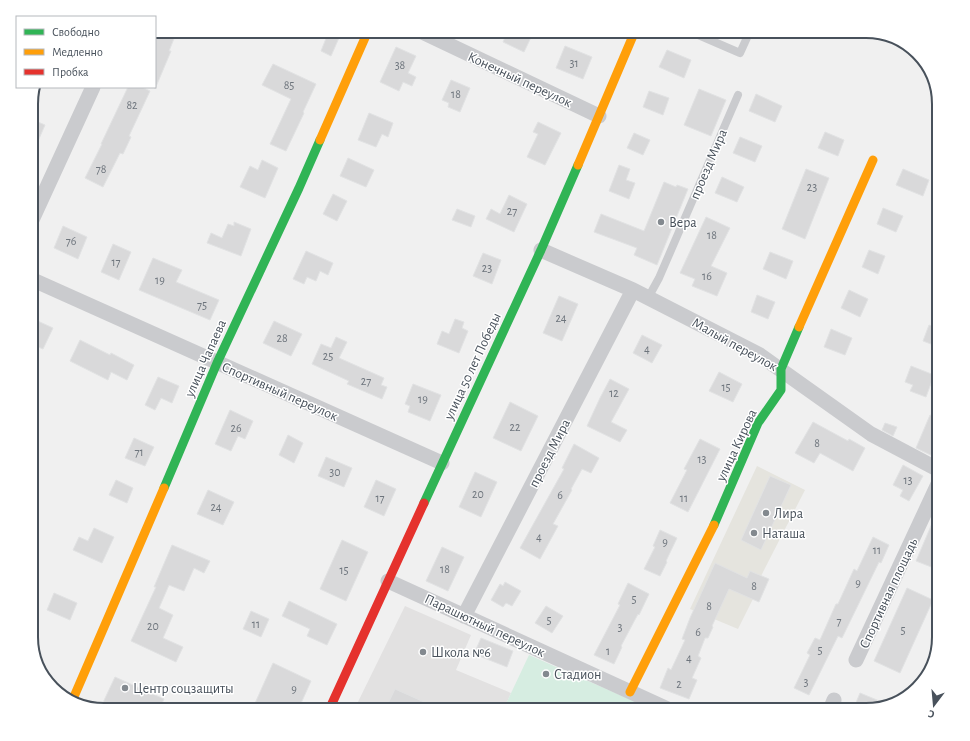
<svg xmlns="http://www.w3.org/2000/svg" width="970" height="741" viewBox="0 0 970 741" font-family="'Alegreya Sans',sans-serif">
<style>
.commercial{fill:#e5e4de}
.education{fill:#e2e1e1}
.green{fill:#d6ede1}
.building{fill:#d9d9da;stroke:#e1e2e3}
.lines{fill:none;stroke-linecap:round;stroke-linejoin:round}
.lane{stroke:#cacbce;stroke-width:8}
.street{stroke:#cacbce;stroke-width:15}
.fast{stroke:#30b455;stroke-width:9}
.slow{stroke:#ff9f0a;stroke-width:9}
.jam{stroke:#e5322d;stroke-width:9}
.poi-dot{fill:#83898f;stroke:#fff;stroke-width:1.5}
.labels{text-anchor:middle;stroke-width:3;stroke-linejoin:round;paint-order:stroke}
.number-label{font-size:12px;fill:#6d747c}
.street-label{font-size:14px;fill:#48515b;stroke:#fff}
.poi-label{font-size:14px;fill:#48515b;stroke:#fff;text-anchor:start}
.rim{fill:none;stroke:#48515b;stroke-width:2}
</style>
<rect width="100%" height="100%" fill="#f0f0f0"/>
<path class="commercial" d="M757 466 805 490 761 576 753 599 738 629 690 609Z"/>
<path class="education" d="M405 606 471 635 456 670 511 693 503 710H354Z"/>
<path class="green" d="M529 655 654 710H503Z"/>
<path class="building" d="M155 31H177L169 51H171L155 89Z
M329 31H342L331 56 321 51Z
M508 31H534L524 52 503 42Z
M565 46 592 57 583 79 556 68Z
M396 47 416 56 408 73 416 77 412 86 403 82 399 91 380 82Z
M667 50 691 60 684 78 659 67Z
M273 64 316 84 303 112 304 113 286 151 270 144 291 99 262 85Z
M451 80 470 88 460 112 448 107 449 103 442 100Z
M128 87H142L150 91 129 136 131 137 123 154 120 153 103 187 85 178 102 144H101Z
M699 89 726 100 711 136 684 125Z
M649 91 669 98 663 115 643 107Z
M756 94 782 106 775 122 749 111Z
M369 113 393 123 388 137 382 134 376 147 358 140Z
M31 119 45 125 31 157Z
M538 122 561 133 545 165 527 157 538 134 533 132Z
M825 132 844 140 838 156 818 148Z
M634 133 650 140 643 155 627 148Z
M740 137 762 146 755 162 733 153Z
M348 158 374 170 366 187 340 176Z
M262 160 278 168 265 198 240 187 250 166 258 170Z
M619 165 630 169 626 180 635 183 629 199 609 191Z
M806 169 829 178 805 239 782 229Z
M903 169 929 180 923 196 896 185Z
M722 177 744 187 737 202 715 193Z
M664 182 676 187 677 185 688 189 657 265 634 255 637 248 594 232 601 214 644 231Z
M333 194 347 201 337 221 323 214Z
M509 195 527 204 514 232 486 219 491 209 500 214Z
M883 208 903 216 896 232 877 224Z
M457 209 475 216 471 227 452 220Z
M706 217 730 228 711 266 727 273 717 296 692 286 695 279 680 273Z
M234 222 251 229 241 256 207 243 211 233 222 238 228 224 234 226Z
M63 226 87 237 78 259 54 248Z
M113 244 131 252 119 280 101 272Z
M869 250 885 256 878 274 862 267Z
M306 251 333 263 328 275 320 271 316 281 307 277 304 284 293 279Z
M770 252 793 261 786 279 763 269Z
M483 253 501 260 492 284 473 276Z
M153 258 182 270 176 282 219 300 210 320 139 290Z
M849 290 868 299 860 317 841 308Z
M757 295 775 302 768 319 751 312Z
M559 296 578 304 562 341 543 333Z
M31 318 53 328 43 349 31 344Z
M455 319 464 322 462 328 468 331 459 353 437 344 442 331 449 334Z
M274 321 302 334 291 356 263 343Z
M929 325 939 329V347L923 341Z
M831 329 852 338 845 355 824 347Z
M642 335 662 345 652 363 633 353Z
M336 337 347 342 339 358 384 378 381 385 387 387 382 399 347 384 349 381 312 364 321 344 331 348Z
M80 340 110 355 111 353 134 365 127 380 111 372 108 380 70 361Z
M911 366 934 375 926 397 910 391 913 385 905 382Z
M719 372 742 384 733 402 709 391Z
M158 377 179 386 172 403 161 398 155 410 145 405Z
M610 379 629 389 611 422 627 430 620 442 587 426 600 398Z
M413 384 441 395 430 421 408 412 410 406 405 404Z
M510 402 538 416 521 451 493 438Z
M230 410 253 421 245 439 238 436 231 451 215 444Z
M930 415 939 418V459L916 448Z
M813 422 848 441 849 439 865 448 853 471 820 453 814 463 795 453Z
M885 423 897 427 893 436 882 430Z
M288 435 303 443 294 463 279 455Z
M134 438 154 447 145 466 125 458Z
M700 439 720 449 688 512 670 503 687 470 684 469Z
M574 444 599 458 591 473 582 469 571 489 572 490 553 524 558 526 540 559 520 548 564 469 562 468Z
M326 457 352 468 344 487 318 476Z
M903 465 923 476 909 501 900 496 903 490 893 485Z
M475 472 497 482 481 517 459 507Z
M770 476 791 485 761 550 741 540Z
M116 480 133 488 127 503 109 495Z
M376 480 396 489 384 516 364 507Z
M208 490 234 502 223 525 197 514Z
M939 507V570L916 561Z
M94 528 114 537 102 563 73 550 79 537 88 541Z
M660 530 677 538 666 561 667 562 660 576 644 569 655 547 653 546Z
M873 537 889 545 881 563 879 562 842 638 838 636 809 695 794 688 810 655 807 653 815 638 820 640 836 604H838L854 569 857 571Z
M342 540 368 552 346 601 320 589Z
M172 545 210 561 204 573 194 568 184 591 169 585 159 608 173 615 163 638 183 647 176 662 131 641 156 587H154Z
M442 547 464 557 448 591 426 581Z
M715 563 747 578 750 571 769 579 759 602 729 589 712 626 713 627 708 638H705L698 656 701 658 692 678 697 680 689 699 660 688 668 668 671 670 685 640 682 639 690 618Z
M505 582 521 591 512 606 506 603 503 607 491 600 500 584 503 586Z
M628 583 649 594 639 615 638 614 621 646 622 647 614 664 594 655 620 605 618 604Z
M907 588 933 600 900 673 874 661Z
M54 593 77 603 70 620 47 610Z
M289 601 337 624 327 645 307 636 310 629 282 616Z
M546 606 563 616 552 633 535 623Z
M251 611 269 619 261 637 243 629Z
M481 638 513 651 507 667 474 654Z
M273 663 311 681 298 710H252Z
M115 677 164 699 159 710H104L100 709Z
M395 689 442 710H385Z
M860 693 889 705 866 710H853Z"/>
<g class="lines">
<path class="lane" d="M689 31 740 53 750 31
M648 298 659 278 738 95"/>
<path class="street" d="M420 31 599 116
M31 222 93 87
M541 250 633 290 760 355 871 434 939 470
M31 279 442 463
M388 581 670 710
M464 616 633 290
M856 660 939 482
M830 710 834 700"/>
<path class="fast" d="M164 488 217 363 299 188 320 140
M424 503 541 250 578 165
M714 525 758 423 781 390V369L799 327"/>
<path class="slow" d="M320 140 368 31
M578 165 635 31
M799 327 873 160
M630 692 714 525
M73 699 164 488"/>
<path class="jam" d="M329 710 424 503"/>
</g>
<g class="poi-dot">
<circle cx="661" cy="222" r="4"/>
<circle cx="766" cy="513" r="4"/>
<circle cx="754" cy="533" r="4"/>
<circle cx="423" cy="652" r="4"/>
<circle cx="546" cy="674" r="4"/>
<circle cx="125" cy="688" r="4"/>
</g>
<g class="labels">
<g class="number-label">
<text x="574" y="67">31</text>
<text x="400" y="69">38</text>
<text x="289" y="89">85</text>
<text x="456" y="98">18</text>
<text x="132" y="109">82</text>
<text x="101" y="173">78</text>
<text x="812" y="191">23</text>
<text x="512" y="215">27</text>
<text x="712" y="239">18</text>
<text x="71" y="245">76</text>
<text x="116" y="266">17</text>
<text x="487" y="272">23</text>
<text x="707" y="280">16</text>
<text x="160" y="284">19</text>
<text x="202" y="309">75</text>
<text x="561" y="322">24</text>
<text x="282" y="342">28</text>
<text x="647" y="353">4</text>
<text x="328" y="360">25</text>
<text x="366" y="385">27</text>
<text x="726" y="391">15</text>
<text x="614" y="397">12</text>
<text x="423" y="403">19</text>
<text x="515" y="431">22</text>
<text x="236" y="432">26</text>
<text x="817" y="447">8</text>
<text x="139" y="456">71</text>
<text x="702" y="463">13</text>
<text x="335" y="476">30</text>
<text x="908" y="484">13</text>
<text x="478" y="498">20</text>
<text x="560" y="499">6</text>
<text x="380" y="502">17</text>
<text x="684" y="502">11</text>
<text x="216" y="511">24</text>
<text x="539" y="541">4</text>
<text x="665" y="546">9</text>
<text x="877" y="554">11</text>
<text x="445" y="573">18</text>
<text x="344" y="574">15</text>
<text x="858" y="587">9</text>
<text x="754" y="590">8</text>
<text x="634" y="603">5</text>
<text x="709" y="610">8</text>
<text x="549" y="624">5</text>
<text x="839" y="625">7</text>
<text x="256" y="628">11</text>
<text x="153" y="630">20</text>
<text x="620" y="631">3</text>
<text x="903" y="634">5</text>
<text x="698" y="636">6</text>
<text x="820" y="654">5</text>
<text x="608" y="655">1</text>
<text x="689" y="662">4</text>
<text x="806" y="686">3</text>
<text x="679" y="688">2</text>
<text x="294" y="693">9</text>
</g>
<g class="street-label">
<text transform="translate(520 79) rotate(25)" y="5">Конечный переулок</text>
<text transform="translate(708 164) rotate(-67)" y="5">проезд Мира</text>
<text transform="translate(735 344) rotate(29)" y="5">Малый переулок</text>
<text transform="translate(205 358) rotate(-66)" y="5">улица Чапаева</text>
<text transform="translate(472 366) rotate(-65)" y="5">улица 50 лет Победы</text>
<text transform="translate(280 391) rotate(24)" y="5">Спортивный переулок</text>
<text transform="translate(736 445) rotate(-65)" y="5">улица Кирова</text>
<text transform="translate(549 453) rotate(-63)" y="5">проезд Мира</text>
<text transform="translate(888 593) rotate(-65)" y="5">Спортивная площадь</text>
<text transform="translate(485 625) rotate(25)" y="5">Парашютный переулок</text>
</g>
<g class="poi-label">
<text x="669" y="227">Вера</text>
<text x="774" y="518">Лира</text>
<text x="762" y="538">Наташа</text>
<text x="431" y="657">Школа №6</text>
<text x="554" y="679">Стадион</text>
<text x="133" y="693">Центр соцзащиты</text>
</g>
</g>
<path d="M0 0H970V741H0ZM104 38H866A66 66 0 0 1 932 104V637A66 66 0 0 1 866 703H104A66 66 0 0 1 38 637V104A66 66 0 0 1 104 38Z" fill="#fff" fill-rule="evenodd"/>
<path class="rim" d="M104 38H866A66 66 0 0 1 932 104V637A66 66 0 0 1 866 703H104A66 66 0 0 1 38 637V104A66 66 0 0 1 104 38Z"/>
<rect x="16" y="16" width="140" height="72" fill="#ffffff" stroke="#b6b9bd"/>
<rect x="24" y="29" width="20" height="6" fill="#30b455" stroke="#b6b9bd"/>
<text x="52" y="36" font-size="12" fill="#48515b">Свободно</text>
<rect x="24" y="49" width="20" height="6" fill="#ff9f0a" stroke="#b6b9bd"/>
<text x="52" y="56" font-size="12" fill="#48515b">Медленно</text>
<rect x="24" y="69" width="20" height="6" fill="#e5322d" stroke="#b6b9bd"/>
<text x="52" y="76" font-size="12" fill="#48515b">Пробка</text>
<g transform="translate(934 705) rotate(196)" stroke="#ffffff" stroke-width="3" paint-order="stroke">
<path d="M0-3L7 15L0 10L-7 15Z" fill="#48515b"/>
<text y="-6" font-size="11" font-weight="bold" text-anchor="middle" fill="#48515b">С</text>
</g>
</svg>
